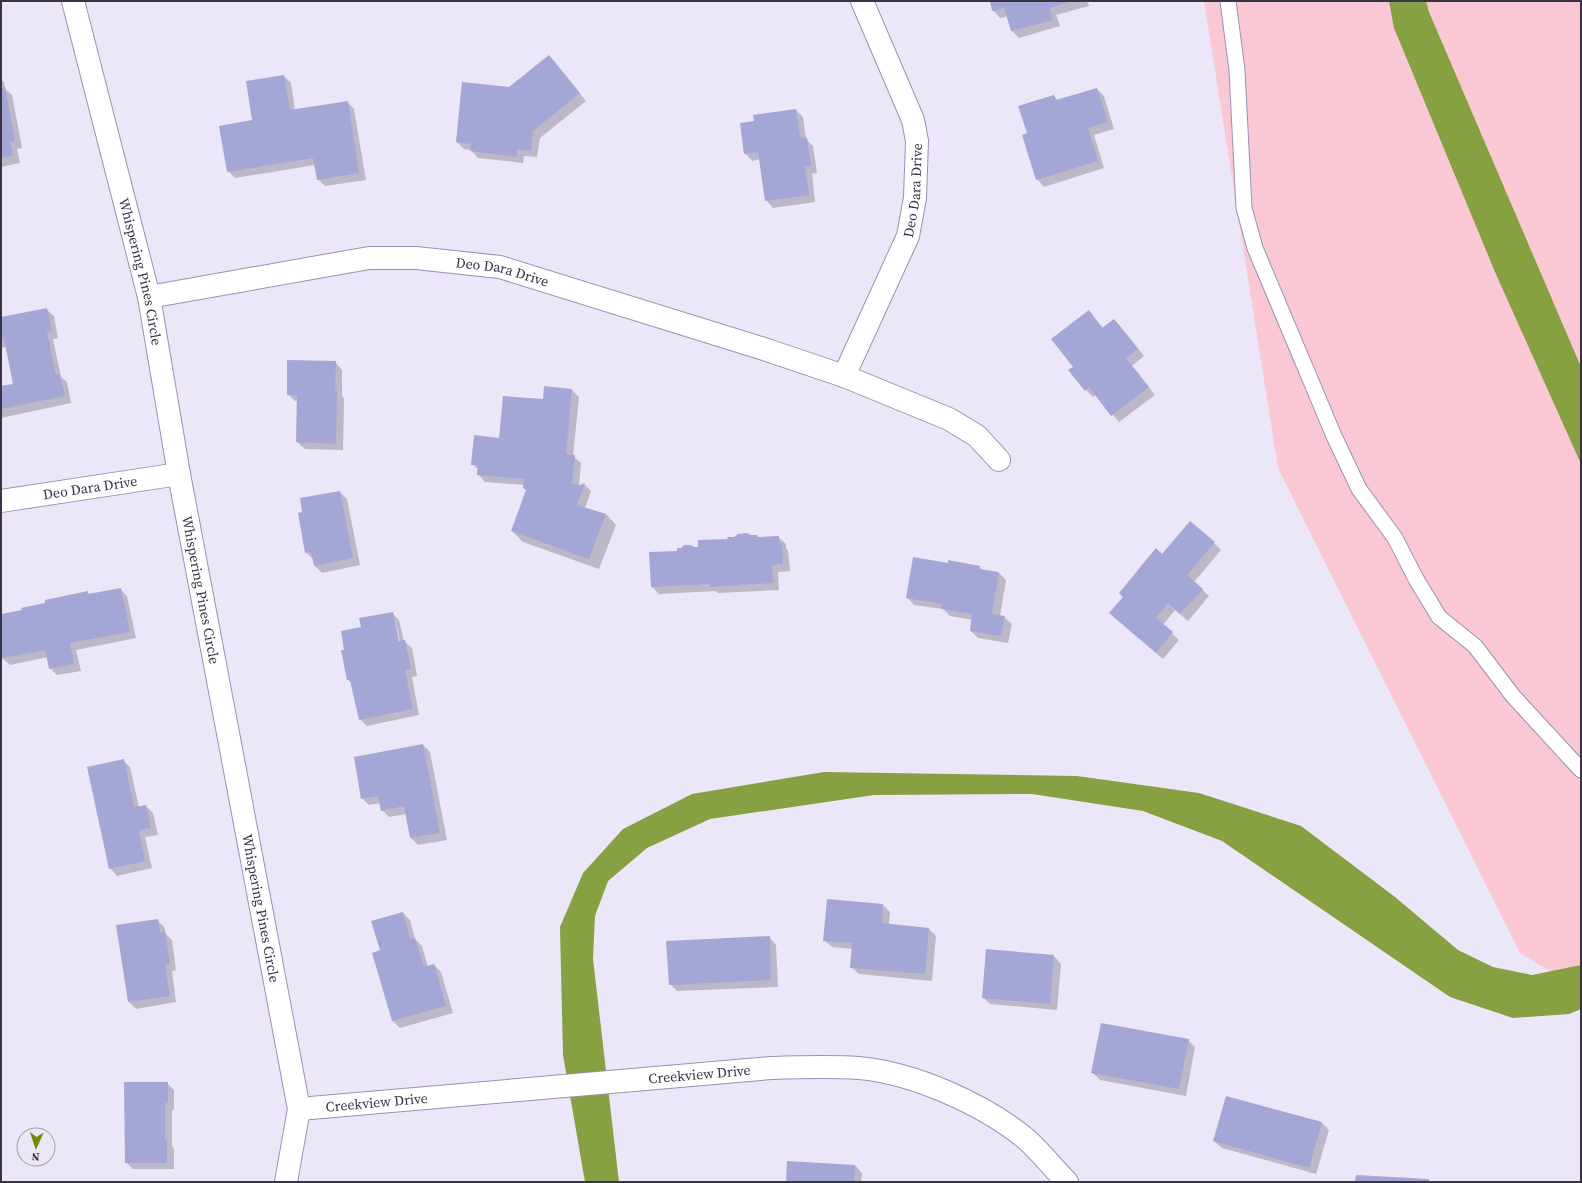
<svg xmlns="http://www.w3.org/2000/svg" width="1582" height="1183" viewBox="0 0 1582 1183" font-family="'Source Serif 4',serif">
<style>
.green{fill:#f9c8d4}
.water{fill:#87a041}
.shadow{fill:#0003;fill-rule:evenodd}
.building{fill:#a4a7d5}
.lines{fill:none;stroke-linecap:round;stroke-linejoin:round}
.service-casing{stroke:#9e8eb9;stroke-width:17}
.minor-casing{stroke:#9e8eb9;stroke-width:24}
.service{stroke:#fff;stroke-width:15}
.minor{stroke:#fff;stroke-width:22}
.labels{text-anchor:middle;stroke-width:3;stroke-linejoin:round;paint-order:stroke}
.street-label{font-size:14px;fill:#3a3346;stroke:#ece6f9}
</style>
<rect width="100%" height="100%" fill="#ece6f9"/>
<path class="green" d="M1204 1H1581V990L1520 953 1278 468Z"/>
<path class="water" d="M1389 1H1426L1429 12 1581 367V464L1495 272 1394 28Z
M824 772 1077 776 1199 793 1301 826 1395 897 1458 950 1493 967 1532 975 1581 965V1009L1569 1014 1513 1018 1450 997 1222 841 1143 811 1032 794 874 795 710 819 647 848 608 881 595 916 593 959 619 1182H585L563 1055 560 927 583 873 623 829 692 794Z"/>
<path class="shadow" d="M991 1H1087L1089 6 1056 15 1060 26 1019 38 1012 31 1008 16 1000 18 993 10Z
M549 56 586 101 540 138 537 157 524 156 523 163 478 158 471 150 464 149 457 142 509 88Z
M284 76 291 83 295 110 347 102 354 109 366 180 325 186 318 179 315 165 235 178 228 171 254 121Z
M1 80 4 82 5 89 12 95 22 148 17 149 20 163 1 167Z
M1097 89 1104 96 1114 129 1094 135 1104 168 1044 187 1037 179 1028 134 1054 96 1058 101Z
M796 110 803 117 806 139 813 146 817 173 812 174 815 202 773 208 766 200 760 159 752 161 745 153 755 121Z
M46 309 54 316 58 338 53 339 61 377 67 382 71 403 1 418V387L14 385 7 347 1 348V318Z
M1089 311 1103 328 1114 320 1121 327 1144 356 1132 366 1155 395 1119 422 1096 395 1093 397 1086 390 1074 367Z
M335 362 342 370V396L344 398 343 450 305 449 297 442 298 401H295L288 394Z
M572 390 579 397 573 456 581 463 579 486 584 484 591 491 585 508 606 514 616 525 599 569 523 542 512 531 527 491 524 485 485 482 478 474 479 470 472 464 543 400Z
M340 492 347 499 360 565 322 573 315 566 313 559 306 552Z
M750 536H757L759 538 778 537 786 544V548L788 551 790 571 778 572 779 590 718 593 716 591 659 594 652 587 678 552Z
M1214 543 1221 550 1194 582 1209 596 1188 621 1175 610 1163 625 1179 640 1163 659 1110 613 1163 555Z
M948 564 979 567 983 570 999 573 1006 580 1000 616 1004 617 1012 624 1008 643 978 638 971 631 973 620 950 616 943 609 914 605 907 597Z
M120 589 127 596 136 638 76 650 81 671 57 675 50 668 48 657 10 665 2 658 1 651V615L23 611 88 593 90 595Z
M392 613 399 620 404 641 412 648 417 676 412 677 419 715 367 726 360 719 352 683 348 680 345 650 362 628ZM393 620H395L401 646H399Z
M423 745 430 752 447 840 418 845 411 838 406 814 389 817 382 810 381 803 369 805 362 798Z
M123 760 130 767 139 807 146 806 153 813 158 835 145 837 152 868 117 876 110 868Z
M883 905 890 912 889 925 929 929 936 936 932 981 859 974 851 967 853 949 832 947 824 940Z
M403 913 410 920 415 939 422 946 428 967 434 965 441 972 453 1013 400 1028 393 1021 374 953 381 951Z
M157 920 164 927 166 934 172 940 176 970 172 971 176 1002 136 1009 129 1002Z
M769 937 776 945 778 987 677 991 670 984Z
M986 950 1054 956 1061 964 1057 1010 990 1004 983 997Z
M1188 1040 1195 1047 1186 1096 1100 1080 1092 1072Z
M167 1083 174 1090V1110H172V1146L174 1149V1169H133L126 1162Z
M1227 1097 1322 1123 1329 1130 1316 1174 1222 1148 1214 1141Z
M855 1165 862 1173 861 1182H787Z"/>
<path class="building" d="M990 1H1072L1050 8 1053 20 1011 31 1004 8 992 11Z
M549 55 580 93 533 131 531 151 517 149V157L470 151 471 144 456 142 462 82 509 87Z
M284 75 290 110 348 101 359 173 317 180 313 158 227 172 219 126 252 120 246 81Z
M5 87 15 141 10 142 13 156 1 158V88Z
M1097 88 1108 122 1088 128 1098 161 1036 180 1022 135 1027 133 1018 106 1054 95 1056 100Z
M796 109 800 138H807L811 166 805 167 809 195 765 201 758 152 744 154 740 123 754 121 753 115Z
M47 308 52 331 47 332 56 375 60 374 65 396 1 409V386L13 384 4 339 1 340V317Z
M1089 310 1102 328 1114 319 1138 349 1126 358 1149 387 1111 416 1089 387 1085 391 1068 370 1073 367 1051 339Z
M287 360 336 361 335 391 337 390 336 444 296 442 297 395H287Z
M544 386 572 389 566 454 575 455 572 484 580 485 585 483 577 505 606 514 589 559 511 531 526 490 523 488 524 479 477 475 478 465H471L474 435 499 438 503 396 543 399Z
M340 491 353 558 314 566 311 552 305 553 298 513 302 512 300 498Z
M1190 521 1215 542 1187 575 1203 589 1180 614 1168 603 1156 618 1173 632 1156 653 1109 613 1123 597 1119 593 1156 548 1162 554Z
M747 533 751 535H757V537L779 536V543H782L783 564 772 565 773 583 710 587V584L651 587 649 552 677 551V548H681L684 545H691L694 547H698V540L728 539 727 537H734L738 534Z
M913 557 948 563V560L980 566 979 569 999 572 992 614 1005 616 1001 636 970 631 972 614 941 609 942 604 906 598Z
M121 588 130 632 70 643 74 664 49 669 45 650 2 658 1 614 22 610 21 608 45 603V600L88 591V594Z
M393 612 399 641 405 640 411 669 405 670 413 709 359 720 350 680H347L341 650H344L341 631 361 627 359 618Z
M423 744 440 833 410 838 404 806 381 811 378 796 361 799 354 757Z
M124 759 134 807 146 805 151 828 139 830 145 861 109 869 87 767Z
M827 899 883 904 882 923 929 928 925 974 850 968 852 943 823 941Z
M403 912 410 939 415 938 424 967 434 964 446 1006 392 1021 372 953 380 950 371 921Z
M158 919 160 933 165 932 170 963 165 964 170 996 128 1002 116 925Z
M770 936 771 980 669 985 666 941Z
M986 949 1054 955 1050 1004 982 998Z
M1101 1023 1189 1039 1179 1089 1091 1073Z
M124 1082H168V1103H165V1141H167V1163H125Z
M1226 1096 1322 1122 1309 1168 1213 1141Z
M787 1161 855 1165 854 1182H786Z
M1356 1175 1429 1179V1182H1355Z"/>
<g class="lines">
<g class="service-casing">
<path id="service" d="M1228 1 1237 70 1244 208 1255 248 1334 436 1359 489 1395 538 1416 579 1439 617 1475 646 1513 696 1581 770"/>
</g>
<g class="minor-casing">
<g id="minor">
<path id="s1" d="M73 1 149 297 179 474 299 1109 286 1182"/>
<path id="s2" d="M149 297 369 258H416L500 267 764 349 844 376 949 419 977 436 999 460"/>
<path id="s3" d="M844 376 908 236 915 198 917 141 913 120 862 1"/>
<path id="s4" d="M1 501 179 474"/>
<path id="s5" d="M299 1109 771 1068C801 1067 830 1066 859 1068 914 1073 983 1104 1025 1138 1040 1151 1053 1168 1067 1182"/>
</g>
</g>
<use href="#service" class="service"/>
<use href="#minor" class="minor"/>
</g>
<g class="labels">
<g class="street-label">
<text dy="5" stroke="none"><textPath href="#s3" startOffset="200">Deo Dara Drive</textPath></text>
<text dy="5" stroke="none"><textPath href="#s1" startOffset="279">Whispering Pines Circle</textPath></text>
<text dy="5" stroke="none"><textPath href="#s2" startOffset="358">Deo Dara Drive</textPath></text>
<text dy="5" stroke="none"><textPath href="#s4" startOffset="90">Deo Dara Drive</textPath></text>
<text dy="5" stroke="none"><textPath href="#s1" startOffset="603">Whispering Pines Circle</textPath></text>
<text dy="5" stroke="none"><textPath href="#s1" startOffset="927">Whispering Pines Circle</textPath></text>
<text dy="5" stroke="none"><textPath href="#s5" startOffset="402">Creekview Drive</textPath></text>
<text dy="5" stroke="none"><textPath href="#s5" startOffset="78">Creekview Drive</textPath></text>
</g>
</g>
<rect width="1582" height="1183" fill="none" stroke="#3a3346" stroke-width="4"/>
<g transform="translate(36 1147) rotate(183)"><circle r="19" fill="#ece6f9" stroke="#a59eb1"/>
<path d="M0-3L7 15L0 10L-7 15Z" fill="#728c06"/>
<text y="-6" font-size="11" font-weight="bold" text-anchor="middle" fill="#3a3346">N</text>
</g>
</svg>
